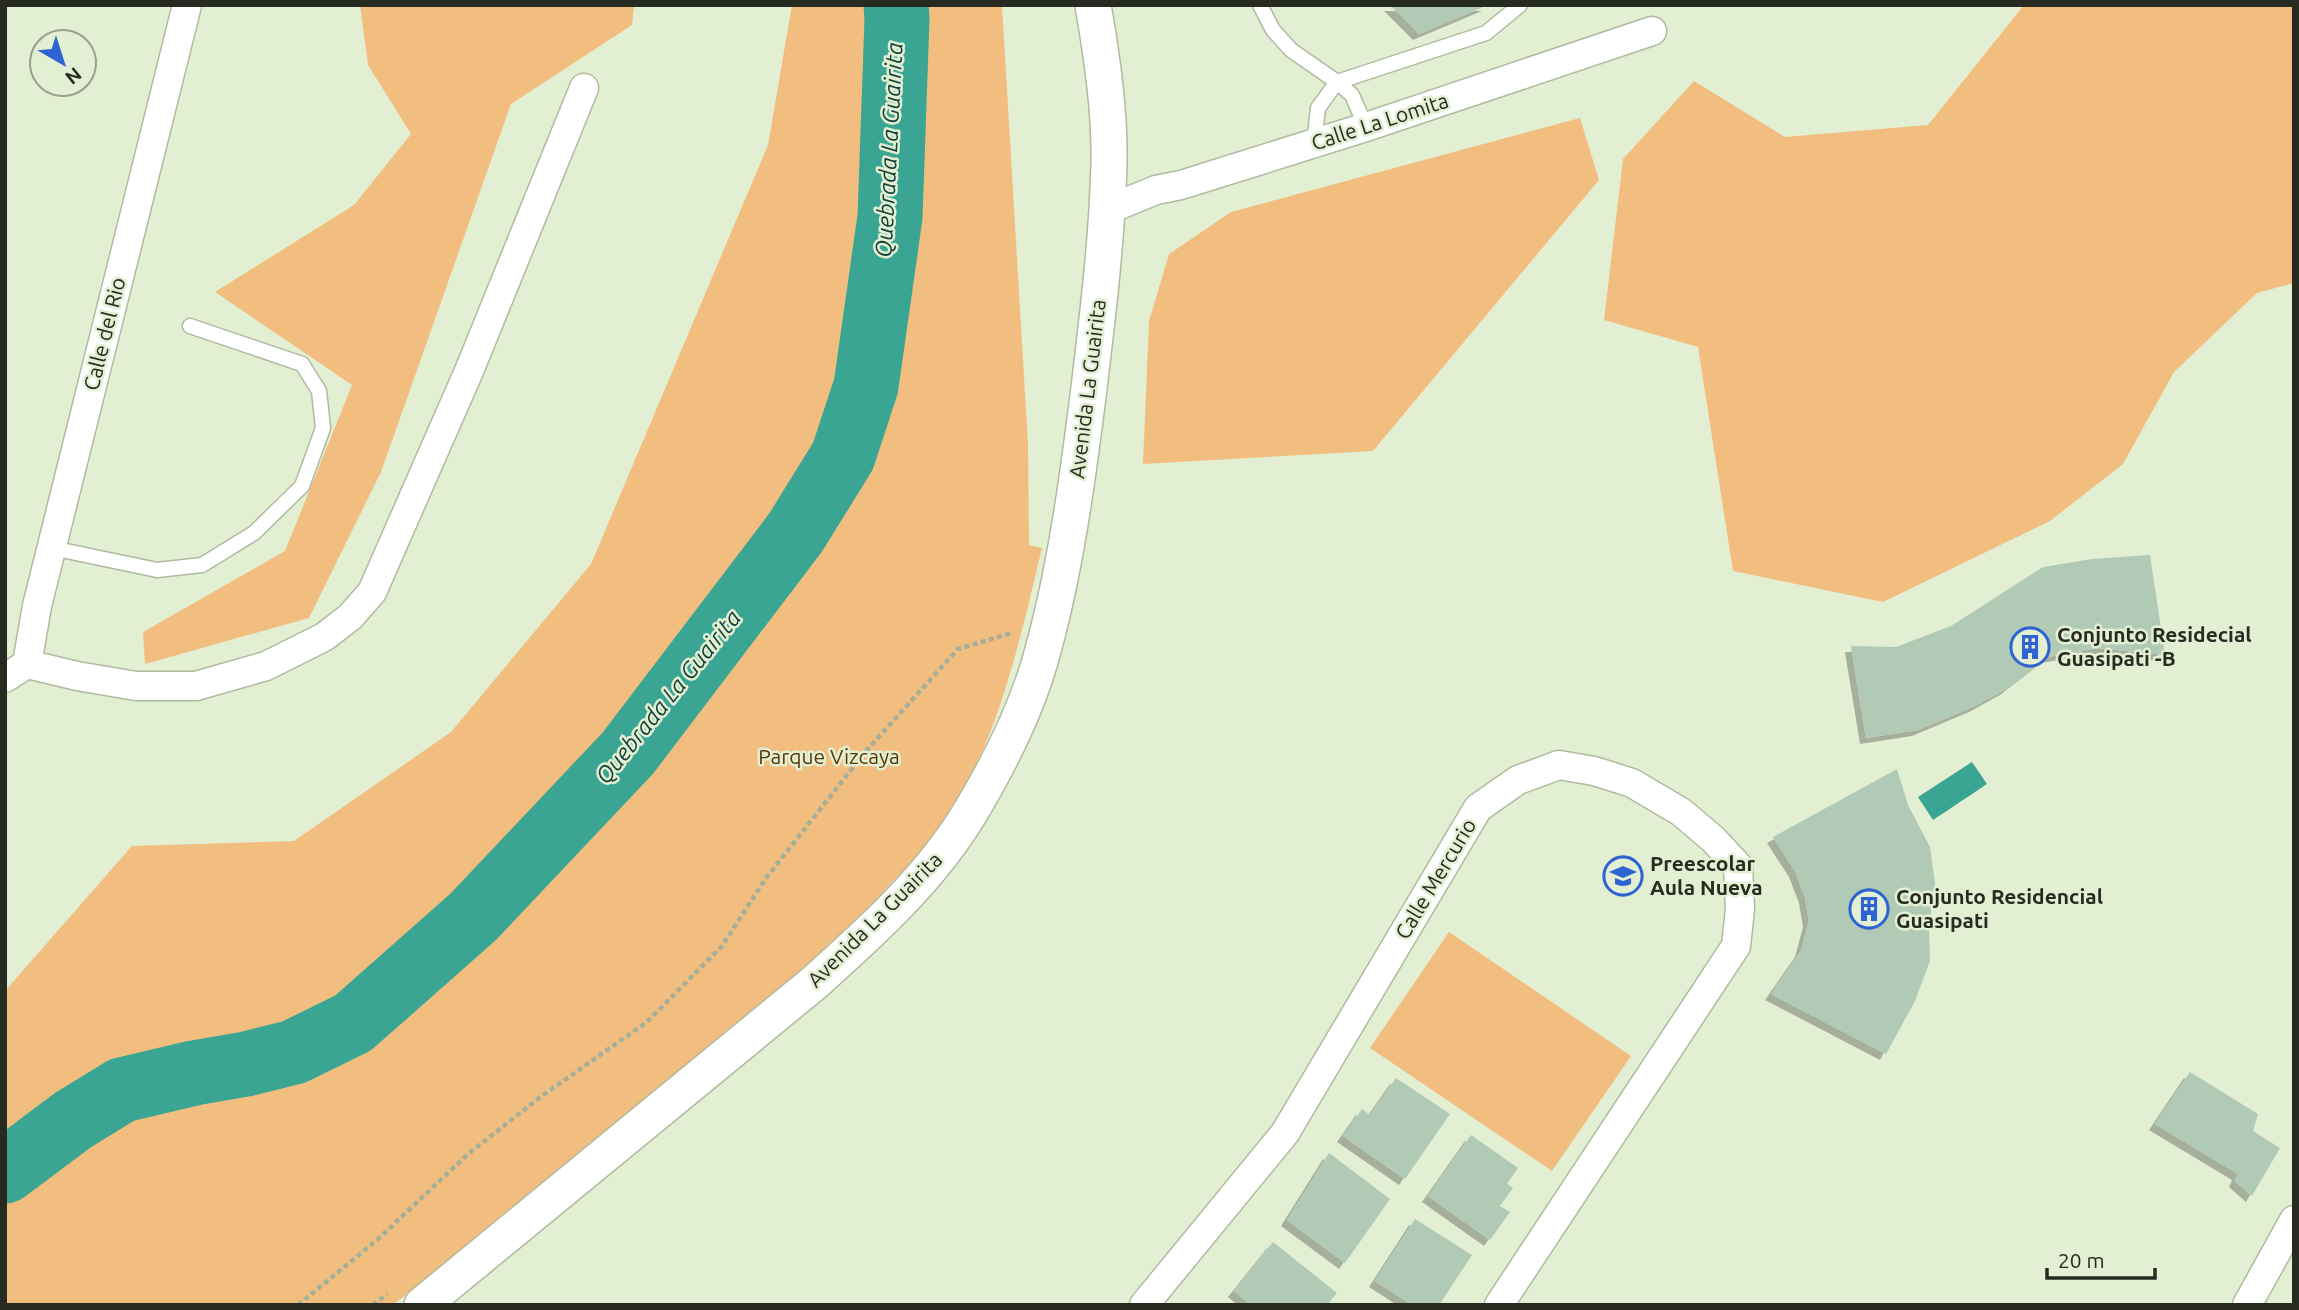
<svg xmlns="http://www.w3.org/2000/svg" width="2299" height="1310" viewBox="0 0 2299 1310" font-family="Ubuntu,sans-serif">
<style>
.green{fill:#f2be80}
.water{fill:#3aa593}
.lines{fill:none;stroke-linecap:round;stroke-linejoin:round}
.river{stroke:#3aa593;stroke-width:65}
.building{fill:#b0cab6;filter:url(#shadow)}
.service-casing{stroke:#b0baa0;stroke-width:17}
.minor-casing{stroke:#b0baa0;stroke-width:31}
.tertiary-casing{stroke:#b0baa0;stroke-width:38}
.path{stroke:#a5af98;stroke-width:4.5;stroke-dasharray:5 3.5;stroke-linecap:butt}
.service{stroke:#fff;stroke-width:14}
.minor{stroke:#fff;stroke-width:28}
.tertiary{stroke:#fff;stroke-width:35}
.labels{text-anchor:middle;stroke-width:5;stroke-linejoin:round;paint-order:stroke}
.street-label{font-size:21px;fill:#262a20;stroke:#e3efd3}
.poi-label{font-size:21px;font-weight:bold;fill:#262a20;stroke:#e3efd3;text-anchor:start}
.park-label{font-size:21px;fill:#5a3804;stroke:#e3efd3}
.water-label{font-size:23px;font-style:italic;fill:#103f38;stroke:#e3efd3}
</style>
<defs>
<filter id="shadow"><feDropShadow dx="-6" dy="6" stdDeviation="0" flood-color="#0004"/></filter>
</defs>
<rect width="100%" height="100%" fill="#e3efd3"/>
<path class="green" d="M360 5H634L632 25 511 104 381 472 309 618 145 664 143 632 285 551 352 385 215 292 354 205 411 134 368 65Z
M792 5H1002L1028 444 1029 545 1042 548C1018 648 993 767 925 848 914 862 900 873 888 886 875 901 863 916 850 931L515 1209 393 1305H5V991L132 846 294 841 451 732 591 564 768 145Z
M2024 5H2294V283L2257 293 2174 372 2123 464 2050 521 1883 602 1733 571 1698 347 1604 320 1623 159 1694 81 1785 137 1928 125Z
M1580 118 1599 180 1373 451 1143 464 1149 321 1169 254 1231 212Z
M1449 932 1631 1056 1552 1171 1370 1048Z"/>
<path class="water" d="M1972 762 1987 784 1933 820 1918 797Z"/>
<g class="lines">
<path class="river" d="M5 1171 73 1120 122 1090 194 1073 246 1064 294 1052 353 1023 473 917 628 753 796 532 843 456 866 386 890 217 897 19 896 5"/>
</g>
<path class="building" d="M1390 5H1488L1419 34Z
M2150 555 2165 655 2099 648 2047 657 2006 689 1975 706 1918 730 1866 738 1851 646 1896 647 1951 626 2043 567 2092 559Z
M1897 769 1908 805 1930 847 1935 883 1929 927 1930 961 1915 1001 1886 1054 1771 994 1801 951 1809 921 1805 897 1795 871 1773 837Z
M2190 1072 2258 1114 2253 1131 2280 1148 2252 1196 2235 1181 2238 1174 2155 1124Z
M1396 1078 1450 1114 1405 1179 1343 1136 1362 1109 1370 1115Z
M1471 1135 1518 1168 1507 1184 1513 1188 1500 1206 1510 1212 1490 1240 1428 1196Z
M1329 1153 1390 1199 1345 1263 1287 1220Z
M1415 1219 1472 1255 1439 1305H1412L1375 1281Z
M1273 1242 1337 1293 1327 1305H1251L1234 1291Z"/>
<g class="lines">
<g class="service-casing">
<path id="service" d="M1260 5 1273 30 1291 50 1337 82 1352 95 1366 127
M1314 143 1318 108 1337 82 1486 33 1520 5
M52 548 157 570 202 565 254 533 302 486 323 428 319 391 302 364 190 326"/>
</g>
<g class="minor-casing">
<path id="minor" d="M1107 210 1156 190 1181 185 1366 127 1652 31
M27 664 77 676 136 686H196L266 666 324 637 350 617 372 592 469 371 584 88
M27 664 37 606 187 5
M5 678 27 664
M1144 1305 1285 1133 1478 808 1518 780 1559 765 1594 771 1632 783 1681 812 1713 839 1738 866 1740 909 1736 946 1499 1305
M2247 1305 2294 1220"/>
</g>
<g class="tertiary-casing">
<path id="tertiary" d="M422 1305 814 983C872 931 931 878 971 811 999 764 1025 713 1040 661 1065 574 1078 477 1089 388 1098 313 1107 239 1109 164 1110 111 1102 57 1093 5"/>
</g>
<path class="path" d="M298 1305 377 1240 468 1154 539 1098 647 1022 722 946 766 878 866 751 958 649 1012 633
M373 1305 387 1294"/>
<use href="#service" class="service"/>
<use href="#minor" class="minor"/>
<use href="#tertiary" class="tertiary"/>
</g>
<defs>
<g id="building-ring" transform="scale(2.0125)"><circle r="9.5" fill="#e3efd3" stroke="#2e64d2" stroke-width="1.5"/><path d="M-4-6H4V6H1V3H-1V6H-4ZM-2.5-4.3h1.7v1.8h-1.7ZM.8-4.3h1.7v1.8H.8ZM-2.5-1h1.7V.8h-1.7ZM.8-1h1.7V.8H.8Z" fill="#2e64d2"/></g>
<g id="school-ring" transform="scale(2.0125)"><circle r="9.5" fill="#e3efd3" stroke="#2e64d2" stroke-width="1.5"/><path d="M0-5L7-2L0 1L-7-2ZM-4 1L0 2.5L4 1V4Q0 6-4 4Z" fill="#2e64d2"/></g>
</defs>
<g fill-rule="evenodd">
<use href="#building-ring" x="2030" y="647"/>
<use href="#school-ring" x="1623" y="876"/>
<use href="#building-ring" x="1869" y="909"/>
</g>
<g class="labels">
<g class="street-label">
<text transform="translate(1380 122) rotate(-18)" y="7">Calle La Lomita</text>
<text transform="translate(105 334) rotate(-76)" y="7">Calle del Rio</text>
<text transform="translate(1088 389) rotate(-83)" y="7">Avenida La Guairita</text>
<text transform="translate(1436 879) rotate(-59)" y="7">Calle Mercurio</text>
<text transform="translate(875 920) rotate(-45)" y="7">Avenida La Guairita</text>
</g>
<g class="poi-label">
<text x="2057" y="642">Conjunto Residecial<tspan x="2057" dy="24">Guasipati -B</tspan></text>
<text x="1650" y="871">Preescolar<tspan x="1650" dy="24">Aula Nueva</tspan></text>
<text x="1896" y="904">Conjunto Residencial<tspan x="1896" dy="24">Guasipati</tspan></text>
</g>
<g class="park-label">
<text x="829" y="764">Parque Vizcaya</text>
</g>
<g class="water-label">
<text transform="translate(889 150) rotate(-87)" y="8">Quebrada La Guairita</text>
<text transform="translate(668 697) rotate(-51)" y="8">Quebrada La Guairita</text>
</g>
</g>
<rect width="2299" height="1310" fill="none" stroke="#262a20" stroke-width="14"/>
<g transform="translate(63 63) rotate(141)"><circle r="33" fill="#e3efd3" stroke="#97a08b" stroke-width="2"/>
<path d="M0-5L12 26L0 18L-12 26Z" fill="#2e64d2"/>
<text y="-10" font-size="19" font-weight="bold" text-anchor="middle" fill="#262a20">N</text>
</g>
<path d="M2047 1268v10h108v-10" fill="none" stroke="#262a20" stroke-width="3.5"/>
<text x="2058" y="1268" font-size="21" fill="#262a20" stroke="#e3efd3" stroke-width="5" paint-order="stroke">20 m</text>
</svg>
